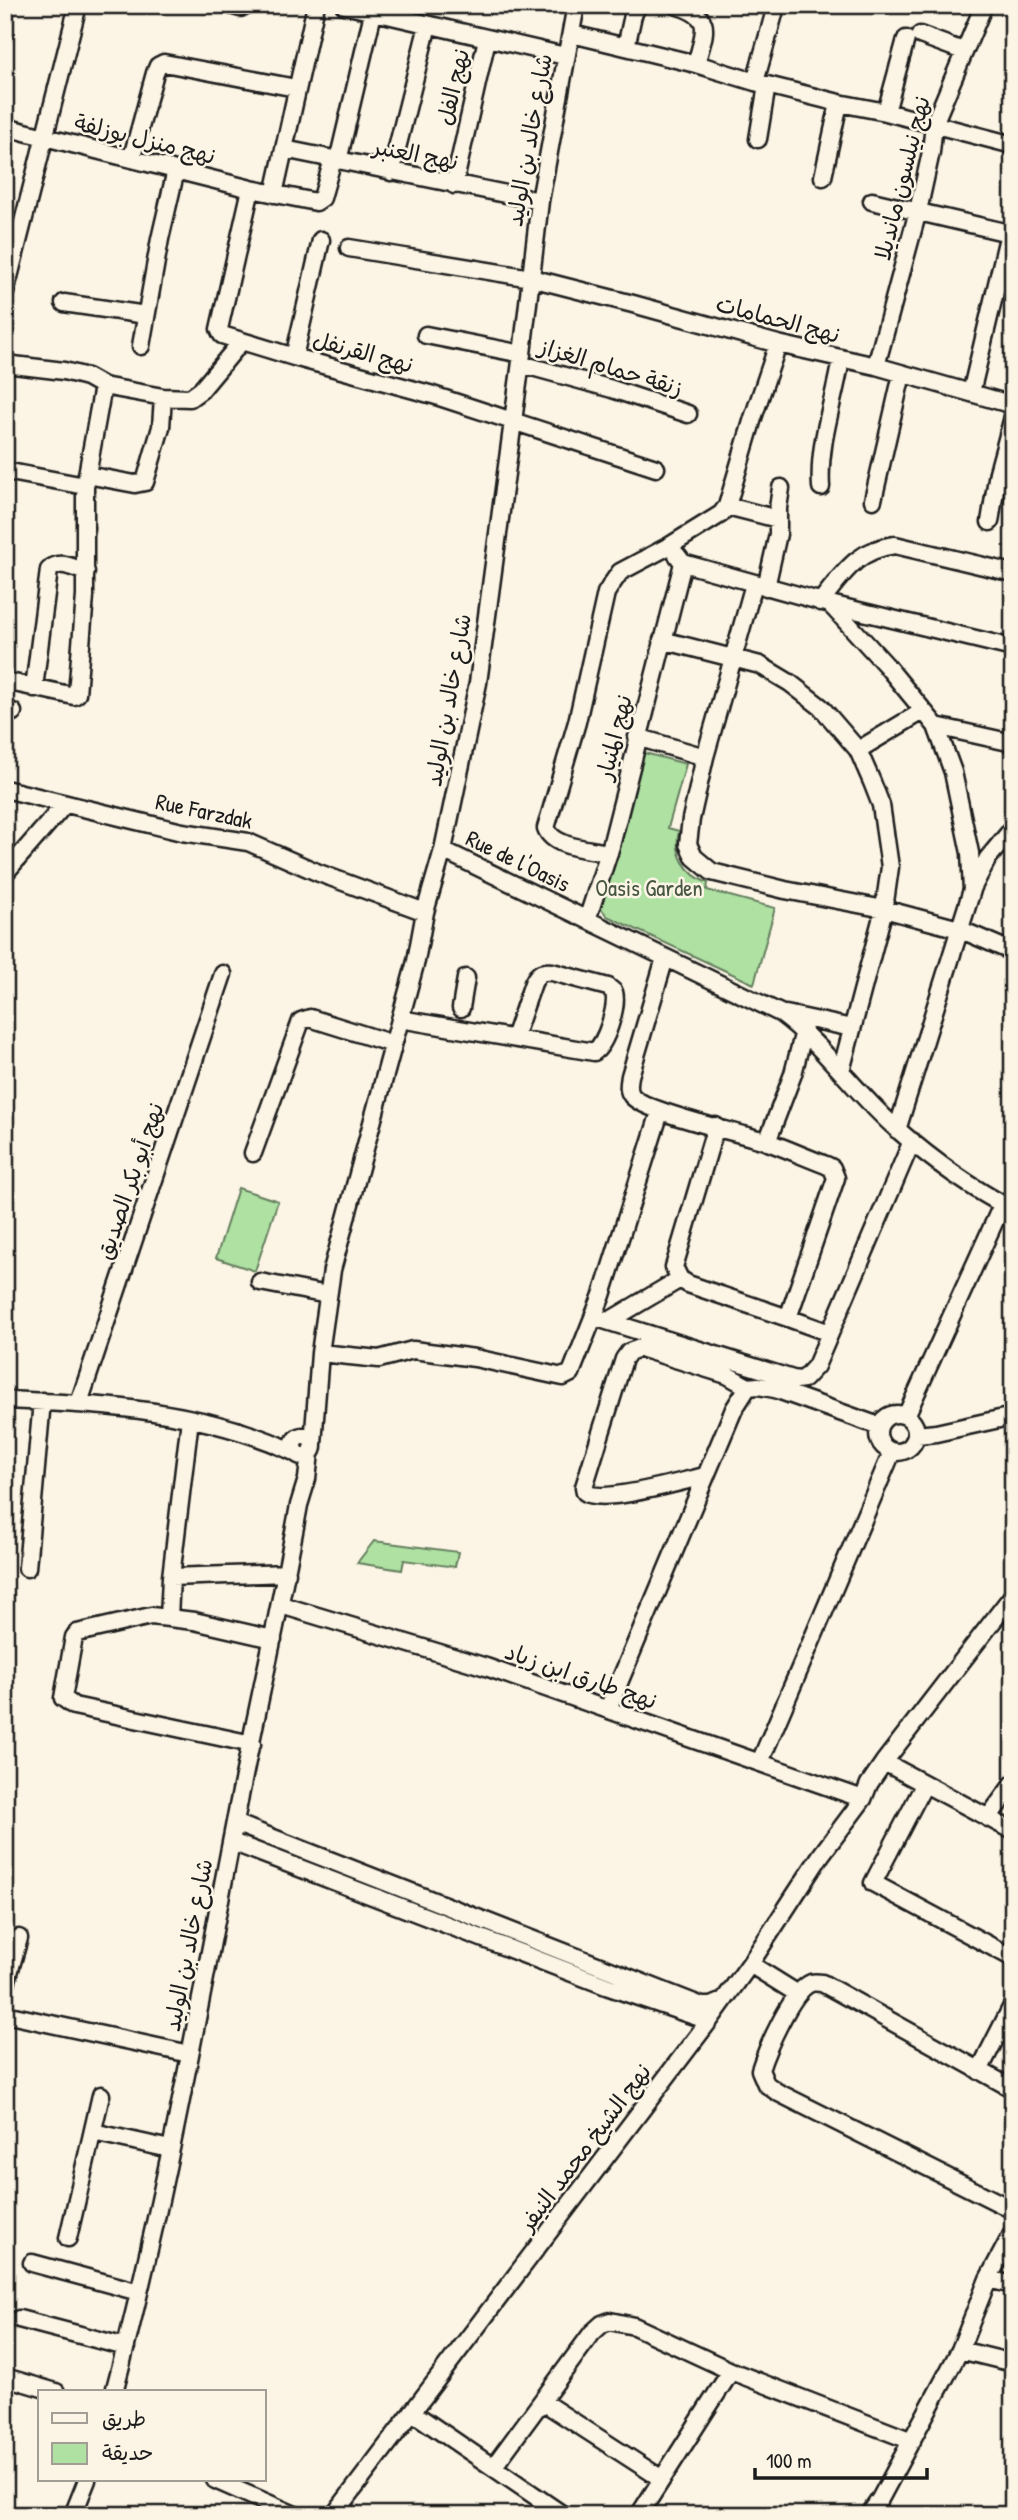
<svg xmlns="http://www.w3.org/2000/svg" width="1018" height="2520" viewBox="0 0 1018 2520" font-family="'Patrick Hand','Playpen Sans Arabic',sans-serif">
<style>
.green{fill:#aee1a2;stroke:#657e5f;stroke-width:2}
.lines{fill:none;stroke-linecap:round;stroke-linejoin:round}
.minor-casing{stroke:#1c1c1c;stroke-width:21}
.minor{stroke:#fcf5e5;stroke-width:16}
.labels{text-anchor:middle;stroke-width:5;stroke-linejoin:round;paint-order:stroke}
.street-label{font-size:23px;fill:#1c1c1c;stroke:#fcf5e5}
.park-label{font-size:23px;fill:#485744;stroke:#fcf5e5}
</style>
<rect width="100%" height="100%" fill="#fcf5e5"/>
<filter id="ink" filterUnits="userSpaceOnUse"><feTurbulence type="fractalNoise" baseFrequency=".0143" numOctaves="2"/><feDisplacementMap in="SourceGraphic" scale="14" xChannelSelector="R" yChannelSelector="G"/><feConvolveMatrix kernelMatrix="1 2 1 2 8 2 1 2 1" color-interpolation-filters="sRGB"/></filter>
<g filter="url(#ink)">
<path class="green" d="M641 752 686 764 668 828 679 831C673 854 687 875 708 883L707 890 775 908 754 984 607 916 600 907Z
M238 1188 278 1201 255 1271 216 1258Z
M374 1541 458 1552 455 1567 404 1560 402 1570 357 1563Z"/>
<g class="lines">
<g class="minor-casing">
<path id="minor" d="M230 5 240 8 250 5
M344 5 565 56
M675 5C715 17 705 30 696 64
M572 34 696 64 755 82 839 103 886 112 1013 145
M920 35 963 51
M626 47 633 15 638 5
M755 82 774 14
M886 112 906 39
M5 127 251 189 316 202 322 198 333 159
M758 139 767 85
M284 149 540 201
M132 157 155 73 158 66 164 63 296 88
M338 161 373 13
M391 172 428 25
M823 177 839 103
M454 185 487 39
M251 189 219 329 222 335 294 357 433 395 656 468
M274 194 316 5
M872 201 1013 234
M349 248 531 278 633 304 778 344 876 366 1013 405
M5 293 78 5
M64 303 146 315
M426 335 522 354
M141 346 160 239 176 170
M294 357 321 240
M5 364 64 371 87 377 103 386 163 397 190 398 201 390 241 342
M521 364 612 389 688 414
M876 366 918 211 931 152 934 124 984 5
M971 393 1009 233
M5 471 85 486
M87 475 135 484 145 482 161 427 163 397
M821 487C818 443 834 402 841 359
M873 500 902 374
M727 506 778 519
M990 522 998 472 1013 417
M677 555 683 563 830 604 1013 648
M754 584 705 757 691 819 688 844 694 857 712 872 785 890 884 909 959 929 1013 952
M766 587 778 534V508L781 488
M820 602C844 573 856 550 895 545L1013 573
M830 604 885 664 936 726 953 772 962 815 970 853 972 890 897 1130
M662 640 760 665 790 683 821 707 858 750 872 782 881 805 890 867 884 909 841 1071
M5 681 74 696 77 694 85 596V486L103 386
M34 688 49 570C59 559 73 568 86 572
M5 710 13 712
M936 726 1013 743
M637 737 705 757
M858 750 923 711
M5 789 182 832 248 842 319 873 425 912
M443 850 780 1013C825 1046 856 1094 898 1130 932 1160 973 1189 1013 1210
M609 853C590 849 553 848 546 828L577 722 606 593 611 585 620 572 671 545 721 514 727 506 753 418 778 344
M5 873 65 804
M972 889 988 858 1013 828
M587 920 611 846 683 563
M665 958 630 1076C629 1083 627 1090 632 1096 645 1112 740 1133 765 1141 785 1148 805 1157 826 1165L832 1168 836 1178 788 1318 688 1284 680 1279 674 1267 716 1126
M461 1008 466 978
M786 1014 852 1028
M400 1019 594 1052C606 1044 618 1006 614 992L608 987 552 972C541 971 538 973 533 983L514 1038
M767 1142 793 1074 804 1031
M253 1153 301 1021 310 1018 393 1044
M260 1282 328 1295
M594 1317 796 1380 804 1379 816 1366 912 1141
M788 1318 830 1333
M609 1321 680 1279
M320 1353 379 1359 413 1350 475 1358 563 1377 571 1373 602 1295 660 1112
M5 1400C103 1404 204 1410 294 1452
M79 1403 223 974
M878 1433a19 19 0 1 1 38 0a19 19 0 1 1-38 0Z
M906 1416 1002 1205
M190 1419 171 1577 169 1618 194 1621 273 1639
M917 1435 936 1433 1013 1416
M293 1446a10 10 0 1 1 20 0a10 10 0 1 1-20 0Z
M313 1444 320 1353 332 1270 416 961 425 912 443 850 478 683 522 354 540 201 576 5
M705 1476C682 1481 601 1505 585 1492L584 1487 624 1359 629 1352 640 1348 727 1375 748 1387
M27 1568 42 1401
M171 1577 287 1573
M281 1605 486 1667 863 1799
M169 1618 151 1616 77 1633 74 1637 63 1698 74 1706 252 1744
M608 1709 734 1409 748 1387 758 1386 775 1389 879 1426
M760 1762 892 1452
M884 1762 1013 1831
M924 1785 873 1883 1013 1958
M988 1818 1013 1784
M235 1823 702 2006H711L723 2001
M232 1842 606 1986 709 2021
M750 1964 798 1994
M5 1987 19 1938
M5 2014 190 2054
M979 2071 1013 2004
M1013 2089 822 1983C819 1983 815 1982 811 1983 792 1990 766 2051 760 2070L766 2084 777 2092 1013 2210
M93 2132 170 2149
M68 2238 101 2095
M32 2263 139 2292
M988 2279 1013 2285
M19 2319 126 2347
M960 2350 1013 2363
M5 2377 56 2392
M114 2392C164 2205 198 2012 235 1822 255 1716 280 1611 299 1505L307 1479 310 1453
M543 2402 662 2479
M412 2412 563 2515
M494 2466 592 2333 602 2324 610 2321 634 2326 731 2371 912 2441
M215 2480 295 2515
M73 2515 87 2480
M334 2515 709 2021 750 1964 821 1855 863 1799 869 1784 884 1762 1013 1595
M639 2515 731 2371
M869 2515 880 2499 960 2350 988 2279 1013 2232"/>
</g>
<use href="#minor" class="minor"/>
</g>
</g>
<g class="labels">
<g class="street-label">
<text transform="translate(453 87) rotate(-77)" y="8">نهج الفل</text>
<text transform="translate(145 139) rotate(14)" y="8">نهج منزل بوزلفة</text>
<text transform="translate(529 140) rotate(-80)" y="8">شارع خالد بن الوليد</text>
<text transform="translate(416 154) rotate(11)" y="8">نهج العنبر</text>
<text transform="translate(902 178) rotate(-76)" y="8">نهج نيلسون مانديلا</text>
<text transform="translate(778 319) rotate(15)" y="8">نهج الحمامات</text>
<text transform="translate(363 352) rotate(15)" y="8">نهج القرنفل</text>
<text transform="translate(611 367) rotate(17)" y="8">زنقة حمام الغزاز</text>
<text transform="translate(448 700) rotate(-80)" y="8">شارع خالد بن الوليد</text>
<text transform="translate(614 737) rotate(-76)" y="8">نهج المنيار</text>
<text transform="translate(204 811) rotate(12)" y="8">Rue Farzdak</text>
<text transform="translate(518 861) rotate(26)" y="8">Rue de l'Oasis</text>
<text transform="translate(130 1181) rotate(-71)" y="8">نهج أبو بكر الصديق</text>
<text transform="translate(581 1676) rotate(19)" y="8">نهج طارق ابن زياد</text>
<text transform="translate(188 1945) rotate(-79)" y="8">شارع خالد بن الوليد</text>
<text transform="translate(585 2147) rotate(-53)" y="8">نهج الشيخ محمد النيفر</text>
</g>
<g class="park-label">
<text x="649" y="896">Oasis Garden</text>
</g>
</g>
<rect width="1018" height="2520" fill="none" stroke="#fcf5e5" stroke-width="28"/>
<rect x="14" y="14" width="990" height="2492" fill="none" stroke="#1c1c1c" stroke-width="2.5" filter="url(#ink)"/>
<rect x="38" y="2390" width="228" height="91" fill="#fcf5e5" stroke="#a29e95" stroke-width="2"/>
<rect x="52" y="2413" width="35" height="10" fill="#fcf5e5" stroke="#a29e95" stroke-width="2"/>
<text x="102" y="2426" font-size="21" fill="#1c1c1c">طريق</text>
<rect x="52" y="2443" width="35" height="21" fill="#aee1a2" stroke="#a29e95" stroke-width="2"/>
<text x="102" y="2460" font-size="21" fill="#1c1c1c">حديقة</text>
<path d="M755 2468v10h172v-10" fill="none" stroke="#1c1c1c" stroke-width="3.5"/>
<text x="766" y="2468" font-size="21" fill="#1c1c1c" stroke="#fcf5e5" stroke-width="5" paint-order="stroke">100 m</text>
</svg>
